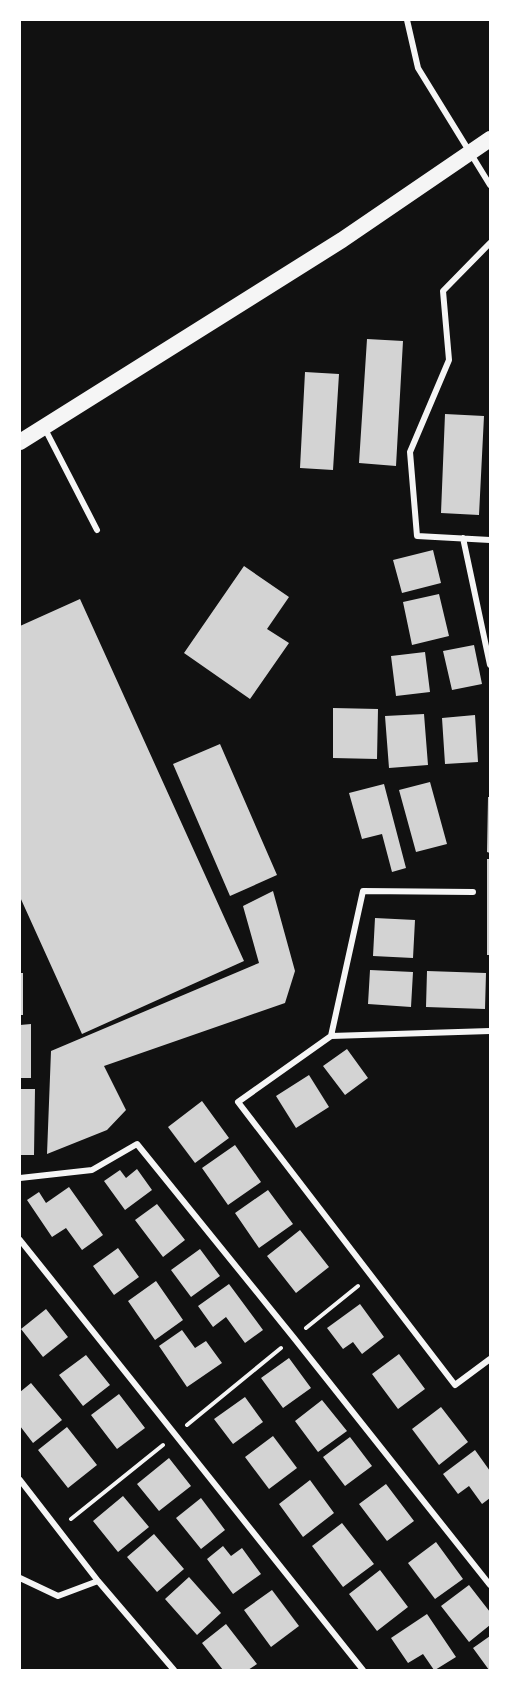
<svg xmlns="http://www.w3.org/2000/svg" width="510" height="1690" viewBox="0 0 510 1690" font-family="Arial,sans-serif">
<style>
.building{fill:#d3d3d3}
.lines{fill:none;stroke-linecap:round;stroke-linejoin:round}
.path{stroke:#f5f5f5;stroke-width:4}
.minor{stroke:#f5f5f5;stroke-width:6}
.trunk{stroke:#f5f5f5;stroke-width:16}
</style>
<rect width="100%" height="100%" fill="#111"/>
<path class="building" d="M367 339 403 341 396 466 359 463Z
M305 372 339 374 333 470 300 468Z
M445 414 484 416 479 515 441 513Z
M433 550 441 583 402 593 393 560Z
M244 566 289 597 267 629 289 643 250 699 184 653Z
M439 594 449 636 412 645 403 602Z
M80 599 244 961 82 1034 20 897V626Z
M474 645 482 684 452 690 443 651Z
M425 652 430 692 396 696 391 656Z
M333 708 378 709 377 759 333 758Z
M424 714 428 765 389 768 385 716Z
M475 715 478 762 445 764 442 718Z
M220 744 277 875 230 896 173 764Z
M430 782 447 844 416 852 399 790Z
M384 784 406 868 392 872 382 834 362 839 349 793Z
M488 797H490V853L487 852Z
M487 859H490V955H487Z
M273 891 295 971 285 1003 104 1066 126 1110 107 1130 47 1154 51 1051 259 963 243 906Z
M375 918 415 920 413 958 373 956Z
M370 970 413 972 411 1007 368 1004Z
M427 971 486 973 485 1009 426 1007Z
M20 973H23V1015H20Z
M31 1024V1078H20V1025Z
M347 1049 368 1078 345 1095 323 1066Z
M309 1075 329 1107 296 1128 276 1096Z
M20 1089H35L34 1155H20Z
M202 1101 229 1138 195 1163 168 1127Z
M235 1145 261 1182 228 1205 202 1168Z
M137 1169 152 1190 125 1210 104 1181 120 1170 126 1178Z
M69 1187 103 1235 82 1250 66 1228 52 1237 27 1200 39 1192 46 1203Z
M268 1190 293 1224 259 1248 235 1213Z
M157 1204 185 1240 163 1257 135 1220Z
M300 1230 329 1267 296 1293 267 1256Z
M118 1248 139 1277 114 1295 93 1266Z
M200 1249 220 1276 191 1297 171 1270Z
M156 1281 183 1320 155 1340 128 1301Z
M229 1284 263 1330 245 1343 226 1317 213 1327 198 1306Z
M360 1304 384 1337 362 1354 353 1342 343 1349 327 1328Z
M46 1309 68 1337 43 1357 21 1329Z
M182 1330 195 1348 206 1341 222 1363 187 1387 159 1346Z
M399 1354 425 1389 398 1409 372 1374Z
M86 1355 110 1385 83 1406 59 1375Z
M289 1358 311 1388 283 1408 261 1378Z
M31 1383 62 1420 33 1443 20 1426V1392Z
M119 1394 145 1428 117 1449 91 1415Z
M245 1397 263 1422 233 1444 214 1419Z
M322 1400 347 1431 318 1452 295 1421Z
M441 1407 468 1442 439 1465 412 1429Z
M67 1427 97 1465 68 1488 38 1450Z
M273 1436 297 1468 269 1489 245 1457Z
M350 1437 372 1466 345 1486 323 1457Z
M475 1450 490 1471V1498L482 1504 469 1486 458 1494 443 1474Z
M169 1458 191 1486 159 1511 137 1484Z
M310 1480 334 1513 303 1537 279 1504Z
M386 1484 414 1521 387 1541 359 1504Z
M123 1496 149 1527 118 1552 93 1521Z
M201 1498 225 1530 201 1549 176 1518Z
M342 1523 374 1564 343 1587 312 1546Z
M154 1534 184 1569 157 1592 127 1557Z
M436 1542 463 1579 435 1599 408 1563Z
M223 1546 231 1556 242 1548 261 1574 233 1594 207 1559Z
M380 1570 408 1607 377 1631 349 1594Z
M189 1577 221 1613 197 1635 165 1599Z
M469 1585 490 1612V1625L469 1642 441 1606Z
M272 1590 299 1626 271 1647 244 1610Z
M427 1614 456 1657 435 1670H434L423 1654 408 1663 391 1638Z
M226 1624 257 1664 248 1670H223L202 1643Z
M490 1636V1670H489L473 1648Z"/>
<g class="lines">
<path class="path" d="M306 1328 358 1286
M187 1425 281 1348
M71 1519 163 1445"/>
<path class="minor" d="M407 20 418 68 490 185
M490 243 443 291 449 360 410 452 417 536 490 540
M44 427 97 530
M463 538 490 665
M490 1031 331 1036 238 1102 455 1385 490 1359
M331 1036 363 891 473 892
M20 1178 92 1170 137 1144 294 1338 490 1585
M20 1240 363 1670
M20 1480 98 1581 174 1670
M20 1578 58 1596 98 1581"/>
<path class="trunk" d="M20 442 342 240 490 139"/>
</g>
<rect width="510" height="1690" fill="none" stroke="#ffffff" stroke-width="42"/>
</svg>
